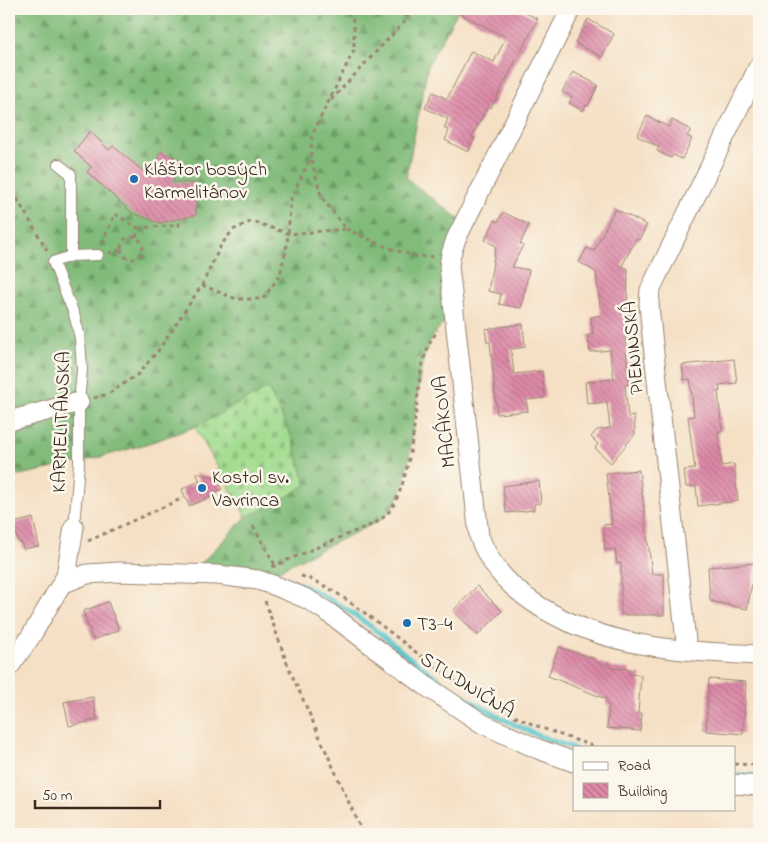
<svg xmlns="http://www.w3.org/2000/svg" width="768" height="843" viewBox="0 0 768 843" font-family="'Indie Flower',sans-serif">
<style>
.forest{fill:url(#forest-firs);stroke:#5e734c}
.cemetery{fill:url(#cemetery-stones);stroke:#6e8356}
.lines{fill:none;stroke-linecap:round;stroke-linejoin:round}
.stream{stroke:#56c4cc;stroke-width:5}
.building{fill:url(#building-back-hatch)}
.service-casing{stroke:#988572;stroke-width:12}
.minor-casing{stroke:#988572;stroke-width:21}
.path{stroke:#988572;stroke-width:3;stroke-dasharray:4 4;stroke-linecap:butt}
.service{stroke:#fff;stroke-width:10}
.minor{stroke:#fff;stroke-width:19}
.poi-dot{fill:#1f6fb2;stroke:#fbf7ec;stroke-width:2}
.labels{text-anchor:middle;stroke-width:5;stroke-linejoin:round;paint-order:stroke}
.poi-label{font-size:20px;fill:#3b2a1e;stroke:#fbf7ec;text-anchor:start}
.street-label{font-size:20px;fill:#3b2a1e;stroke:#fbf7ec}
</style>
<defs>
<pattern id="forest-firs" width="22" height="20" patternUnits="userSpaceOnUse" patternTransform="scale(1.25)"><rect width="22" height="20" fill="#81bc7a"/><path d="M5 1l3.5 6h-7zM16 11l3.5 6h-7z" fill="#6b9963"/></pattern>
<pattern id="cemetery-stones" width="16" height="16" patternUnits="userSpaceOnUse" patternTransform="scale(1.25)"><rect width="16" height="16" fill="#a2dc8f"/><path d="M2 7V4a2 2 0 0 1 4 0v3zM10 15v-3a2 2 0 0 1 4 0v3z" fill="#8cbd7b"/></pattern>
<pattern id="building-back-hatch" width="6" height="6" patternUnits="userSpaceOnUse" patternTransform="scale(1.25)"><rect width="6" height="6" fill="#dd89a8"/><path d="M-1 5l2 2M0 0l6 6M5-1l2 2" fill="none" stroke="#b47088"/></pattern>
</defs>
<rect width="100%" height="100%" fill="#fbf7ec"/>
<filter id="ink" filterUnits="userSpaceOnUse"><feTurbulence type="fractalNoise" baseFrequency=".02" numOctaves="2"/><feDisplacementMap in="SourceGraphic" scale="10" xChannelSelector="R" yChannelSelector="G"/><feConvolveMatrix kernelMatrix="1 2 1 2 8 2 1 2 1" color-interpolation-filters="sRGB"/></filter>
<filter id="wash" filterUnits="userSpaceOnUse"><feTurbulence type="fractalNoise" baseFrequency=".0096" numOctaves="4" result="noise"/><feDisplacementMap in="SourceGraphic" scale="20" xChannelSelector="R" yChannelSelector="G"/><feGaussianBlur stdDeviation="1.12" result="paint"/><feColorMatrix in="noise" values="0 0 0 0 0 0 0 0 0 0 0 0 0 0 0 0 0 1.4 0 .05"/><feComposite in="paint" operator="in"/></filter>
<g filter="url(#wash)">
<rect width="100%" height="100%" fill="#f5e0c5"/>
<path class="forest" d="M9 9H459L428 65 406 178 464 223 456 239 454 318C419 332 420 384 415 415 411 441 409 470 400 494 395 505 388 513 379 521L258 580 191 574 246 517 275 504 306 485 292 438 268 388C244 401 219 417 194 427 133 451 72 465 9 477Z"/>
<path class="cemetery" d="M268 388 292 438 306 485 275 504 246 517 195 427Z"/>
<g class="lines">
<path class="stream" d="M300 584C324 595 347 609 369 625 387 639 404 654 423 668 469 703 519 731 574 748
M734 774 759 776"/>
</g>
<g id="blocks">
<path class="building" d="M450 9H518L538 19 491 108 488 106 472 137 475 138 468 152 445 140 449 131 444 128 448 119 425 108 433 92 447 99 471 51 494 62 506 37Z
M588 19 614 34 602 57 575 43Z
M573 72 598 85 588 106 586 105 583 111 569 103 572 97 562 92Z
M647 116 669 127 672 120 691 130 687 136 692 139 682 159 673 155 671 158 657 151 659 147 637 136Z
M90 131 109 150 113 146 150 177 160 152 179 159 173 182 195 183 196 215 160 223 132 213 87 172 91 167 74 151Z
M615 209 647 225 639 240 636 239 622 266 628 269 627 312H634L636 334 625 335 629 384 625 385 628 417 634 416 635 434 611 463 595 448 598 444 591 437 597 430 610 428 607 402 587 404 585 382 614 379 610 350 590 352 588 335H593L591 317 601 315 596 272 579 262 587 248 594 251Z
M503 212 529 225 520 244 523 245 512 267 529 270 521 308 499 304 501 294 488 291 496 246 485 240 495 220 498 222Z
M523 324 525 347 511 349 514 374 542 371 545 398 526 400 528 411 497 414 490 342H487L485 329Z
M734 359 737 383 719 385 720 391H718L722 431H718L722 466 734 464 738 501 698 506 696 486 686 487 684 470 695 469 688 417 694 416 690 379 684 380 682 365Z
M639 470 652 574H664V615H621V563L617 564 615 549 605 550 603 525 612 524 606 473Z
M196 473 217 478 222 489 212 494 213 496 189 506 182 489 200 481Z
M539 481 541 503 534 504V510L506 513 503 486Z
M33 518 39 546 23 549 21 542H18L14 523Z
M756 563 747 609 710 601 708 567Z
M477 586 502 611 478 635 453 611Z
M108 602 119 630 93 640 83 611Z
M559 647 596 659V661L613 668 630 669 629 674 641 675 638 713 642 714 640 731 607 728 609 705 606 704V699L548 676Z
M709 679 746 682 743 734 706 731Z
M93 697 97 720 69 726 64 702Z"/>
</g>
</g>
<g filter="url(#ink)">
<use href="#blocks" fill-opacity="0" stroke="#988572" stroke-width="1"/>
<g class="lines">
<g class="service-casing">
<path id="service" d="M58 164 71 174V256L53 262 74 314 80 338 82 370 79 402V464L74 527
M71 256 98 255"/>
</g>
<g class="minor-casing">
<path id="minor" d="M571 9 456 239 451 254 449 266 479 536C491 569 513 590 542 608 610 649 683 651 759 655
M9 421 79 402
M62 584 87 574 119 572 217 575 258 580 276 586 307 599 329 613 426 686 483 724 538 749 574 762
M687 650 651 326 649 304 650 290 759 66
M9 667 31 636 66 576 74 527
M734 784 759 786"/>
</g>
<path class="path" d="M331 100 405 21 411 9
M9 185 48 252
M138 228 179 225 178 219
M346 229C372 240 407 260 435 256
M121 248a11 11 0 1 1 22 0a11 11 0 1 1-22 0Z
M102 243 115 214 138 228 136 238
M109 253 121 250
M202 285 236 299H263L280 275 287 245 291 198 311 157
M94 398 108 394 137 375 158 351 202 285 221 245 233 230 252 221 289 234 346 229 321 196 311 157 312 135 354 50V23L348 9
M253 526 275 565
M88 541 183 498
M272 567C296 556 321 546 346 535 359 529 376 525 386 515 407 494 414 431 417 402 420 376 422 351 438 330
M301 576C326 583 348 601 369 616 402 641 435 668 469 691 509 717 552 733 597 747
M265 601 288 666 363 834
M734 764 759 765"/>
<use href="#service" class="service"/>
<use href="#minor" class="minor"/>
</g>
</g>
<g class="poi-dot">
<circle cx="134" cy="179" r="5"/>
<circle cx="202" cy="488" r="5"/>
<circle cx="407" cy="623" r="5"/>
</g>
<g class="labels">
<g class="poi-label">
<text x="144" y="175">Kláštor bosých<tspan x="144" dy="23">Karmelitánov</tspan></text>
<text x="212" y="483">Kostol sv.<tspan x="212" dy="23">Vavrinca</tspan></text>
<text x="417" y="630">T3-4</text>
</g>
<g class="street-label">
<text transform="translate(632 348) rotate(-95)" y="7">PIENINSKÁ</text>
<text transform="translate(60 422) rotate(-88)" y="7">KARMELITÁNSKA</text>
<text transform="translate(443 422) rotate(-96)" y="7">MACÁKOVA</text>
<text transform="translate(468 684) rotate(32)" y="7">STUDNIČNÁ</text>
</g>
</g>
<rect width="768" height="843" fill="none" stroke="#fbf7ec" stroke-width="30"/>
<rect x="573" y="746" width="162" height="65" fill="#fbf7ec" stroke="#aea59a"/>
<rect x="583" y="762" width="25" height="8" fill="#ffffff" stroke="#aea59a"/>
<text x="618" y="770" font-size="15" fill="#3b2a1e">Road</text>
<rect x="583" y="783" width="25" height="15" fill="url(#building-back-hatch)" stroke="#aea59a"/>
<text x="618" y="796" font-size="15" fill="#3b2a1e">Building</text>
<path d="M35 800v8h125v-8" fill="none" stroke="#3b2a1e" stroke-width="2.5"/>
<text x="42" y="800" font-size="15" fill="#3b2a1e" stroke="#fbf7ec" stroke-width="4" paint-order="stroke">50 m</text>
</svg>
